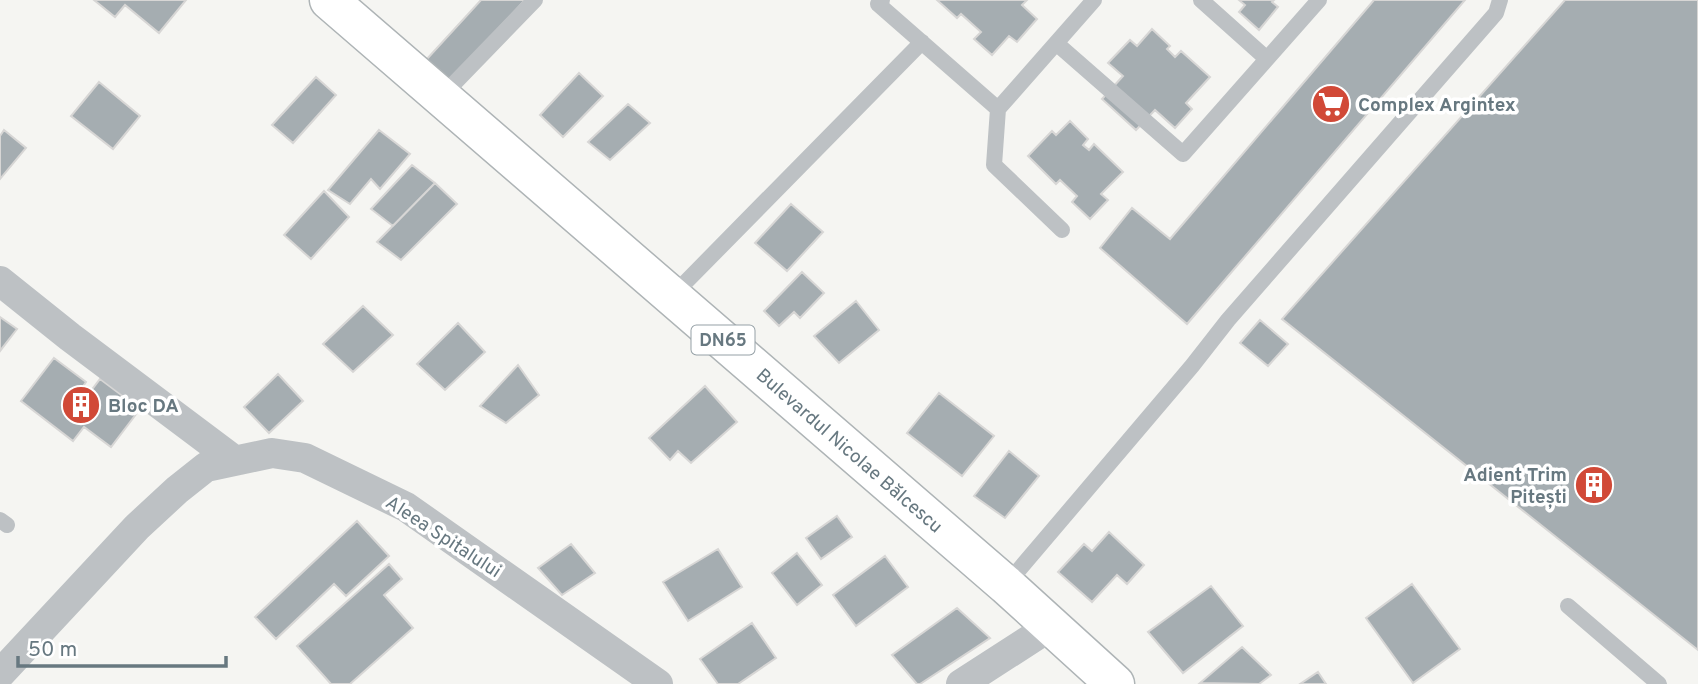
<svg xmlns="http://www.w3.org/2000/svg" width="1698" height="684" viewBox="0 0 1698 684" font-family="Overpass,sans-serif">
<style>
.building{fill:#a5adb1;stroke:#d7d6d5;stroke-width:2}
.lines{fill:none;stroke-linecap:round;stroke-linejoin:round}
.primary-casing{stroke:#aeb4b6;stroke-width:41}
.lane{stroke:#bdc1c4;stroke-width:16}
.street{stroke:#bdc1c4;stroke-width:30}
.primary{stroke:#fff;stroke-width:38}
.labels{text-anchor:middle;stroke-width:7;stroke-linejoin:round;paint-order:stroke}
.shield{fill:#fff;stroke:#95a0a6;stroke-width:2}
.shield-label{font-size:18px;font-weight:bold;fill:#677880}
.poi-label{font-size:19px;font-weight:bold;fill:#677880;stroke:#fff;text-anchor:start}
.street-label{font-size:19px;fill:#677880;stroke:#fff}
</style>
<rect width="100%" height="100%" fill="#f5f5f2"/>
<path class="building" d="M94 0H186L159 33 125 5 115 17Z
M481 0H525L450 81 426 60Z
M937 0H1027L1022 5 1037 19 1017 42 1009 36 992 55 974 39 981 32 961 14 957 18Z
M1239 0H1274L1272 2 1278 7 1259 30 1239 12 1245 5Z
M1374 0H1465L1187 324 1100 248 1132 208 1170 239Z
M1565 0H1698V650L1282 319Z
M1152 29 1170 46 1167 49 1175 57 1181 51 1210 77 1186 103 1192 109 1175 128 1155 110 1136 130 1102 99 1123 76 1108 63 1130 40 1137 46Z
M579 73 603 96 563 137 540 115Z
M316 77 336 95 293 143 272 125Z
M99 82 140 116 113 149 71 116Z
M628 104 650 123 610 160 588 142Z
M1070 121 1088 139 1083 145 1089 150 1094 144 1123 172 1101 194 1108 200 1090 219 1072 202 1077 196 1060 180 1056 184 1028 156 1052 131 1056 135Z
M4 130 26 148 0 179V136Z
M379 130 410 154 380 189 371 179 350 204 328 190Z
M412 165 435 183 393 226 371 209Z
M435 183 457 204 401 260 377 242Z
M324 191 349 217 311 259 284 235Z
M791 204 823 232 787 271 755 243Z
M802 272 824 293 800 318 794 312 779 326 764 311Z
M856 301 879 330 839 363 814 336Z
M363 306 393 335 353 372 323 344Z
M0 317 17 329 0 351Z
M1260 320 1288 344 1268 366 1240 343Z
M458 323 485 352 445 390 417 364Z
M54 358 86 382 80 391 87 396 100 379 140 409 111 447 84 427 73 441 21 401Z
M518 365 539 395 506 423 480 406Z
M278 374 303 401 269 433 244 407Z
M705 386 737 422 691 463 678 451 670 460 649 438Z
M939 393 994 436 962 476 907 433Z
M1009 451 1039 476 1005 518 974 496Z
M837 516 852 537 821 559 806 538Z
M357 521 389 556 346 596 334 584 276 639 255 617Z
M1109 532 1144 565 1127 584 1117 575 1092 602 1058 572 1084 544 1092 551Z
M571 544 595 573 562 595 538 568Z
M718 549 742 587 688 621 663 582Z
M797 553 822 585 797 605 772 573Z
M885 556 908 587 856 626 833 595Z
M389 564 402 579 384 595 413 628 350 684H331L297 646Z
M1412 584 1460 649 1413 683 1366 618Z
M1211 586 1243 626 1183 673 1148 632Z
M957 608 990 638 920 684H917L892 655Z
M752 623 776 658 738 684H718L700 659Z
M1242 647 1271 675 1259 684 1200 683Z
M1318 672 1326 684H1300Z"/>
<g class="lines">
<g class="primary-casing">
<path id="primary" d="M329 0 1006 585 1115 684"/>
</g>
<path class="lane" d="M882 0 878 4 998 109
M1201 0 1267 59
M1056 43 1183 154 1319 0
M441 97 535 0
M1062 230 994 165 998 109 1094 0
M672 296 922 42
M0 520 7 525
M1006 585 1192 366 1228 320 1496 13 1500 0
M1568 606 1659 684"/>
<path class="street" d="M0 281 70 337 234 460
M0 674 137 527 177 490 206 467 272 453 305 458 406 507 658 684
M961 684 1051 626"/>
<use href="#primary" class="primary"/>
</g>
<defs>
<g id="supermarket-disc" transform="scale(2.0125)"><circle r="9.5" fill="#d14937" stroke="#fff"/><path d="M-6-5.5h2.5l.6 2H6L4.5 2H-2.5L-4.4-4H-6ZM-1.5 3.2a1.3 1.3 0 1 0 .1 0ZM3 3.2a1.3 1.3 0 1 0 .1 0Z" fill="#fff"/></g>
<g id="building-disc" transform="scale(2.0125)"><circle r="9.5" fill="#d14937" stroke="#fff"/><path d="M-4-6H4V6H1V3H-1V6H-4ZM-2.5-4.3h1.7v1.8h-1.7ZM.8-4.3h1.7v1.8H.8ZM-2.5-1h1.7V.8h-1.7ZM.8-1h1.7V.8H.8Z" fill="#fff"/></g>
</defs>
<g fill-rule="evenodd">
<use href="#supermarket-disc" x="1331" y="104"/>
<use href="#building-disc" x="81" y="405"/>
<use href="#building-disc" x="1594" y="485"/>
</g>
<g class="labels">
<rect class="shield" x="691.5" y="325.5" width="63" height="29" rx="5"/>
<g class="shield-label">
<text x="723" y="346">DN65</text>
</g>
<g class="poi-label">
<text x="1358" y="111">Complex Argintex</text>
<text x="108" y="412">Bloc DA</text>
<text x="1567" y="481" text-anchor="end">Adient Trim<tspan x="1567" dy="22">Pitești</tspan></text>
</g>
<g class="street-label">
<text transform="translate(850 450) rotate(41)" y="7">Bulevardul Nicolae Bălcescu</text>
<text transform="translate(444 536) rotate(33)" y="7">Aleea Spitalului</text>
</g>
</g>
<path d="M18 656v10h208v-10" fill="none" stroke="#677880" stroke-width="3.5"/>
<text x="28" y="656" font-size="21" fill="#677880" stroke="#ffffff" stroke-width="5" paint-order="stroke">50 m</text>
</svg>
